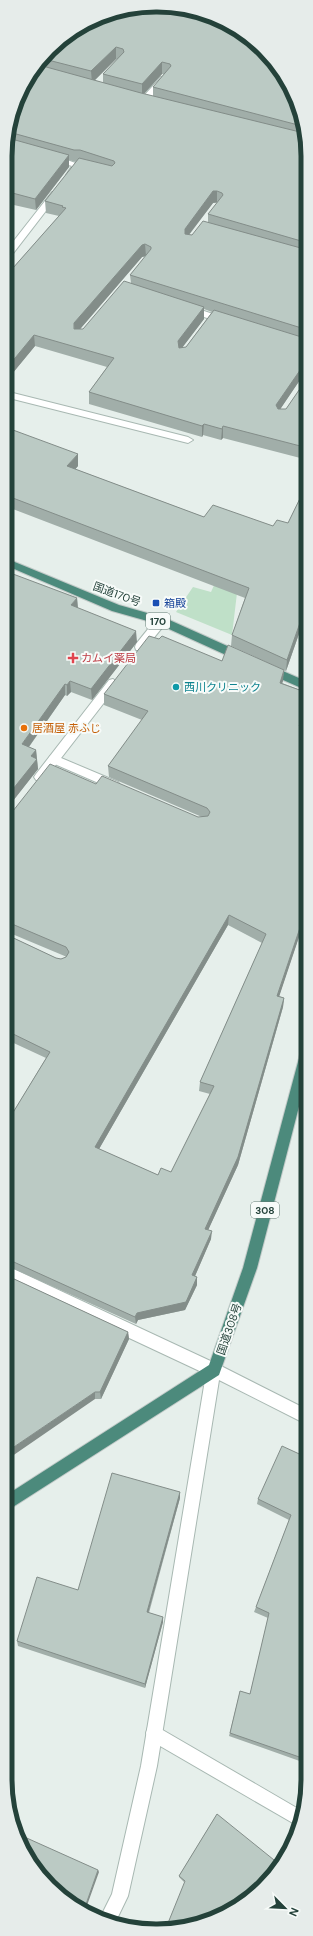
<svg xmlns="http://www.w3.org/2000/svg" width="313" height="1936" viewBox="0 0 313 1936" font-family="'DM Sans','Noto Sans JP',sans-serif">
<style>
.green{fill:#bfe0c8}
.lines{fill:none;stroke-linecap:round;stroke-linejoin:round}
.service-casing{stroke:#a8b8b2;stroke-width:2}
.minor-casing{stroke:#a8b8b2;stroke-width:2}
.trunk-casing{stroke:#c2cac8;stroke-width:2}
.service{fill:#fff;fill-rule:evenodd}
.minor{fill:#fff;fill-rule:evenodd}
.trunk{fill:#4c8a7c;fill-rule:evenodd}
.wall{fill:#a1aea9;fill-rule:evenodd}
.shaded-wall{fill:#838d89}
.building{fill:#bbcac4;stroke:#838d89;fill-rule:evenodd}
.transit-dot{fill:#1a4fb4;stroke:#f7fbf9;stroke-width:1.5}
.health-dot{fill:#e0444e;stroke:#f7fbf9;stroke-width:1.5}
.culture-dot{fill:#0f9aa8;stroke:#f7fbf9;stroke-width:1.5}
.food-dot{fill:#e8710a;stroke:#f7fbf9;stroke-width:1.5}
.labels{text-anchor:middle;stroke-width:4;stroke-linejoin:round;paint-order:stroke}
.shield{fill:#f7fbf9;stroke:#637a73;stroke-width:1}
.shield-label{font-size:10px;font-weight:bold;fill:#24423a}
.street-label{font-size:11px;fill:#24423a;stroke:#f7fbf9}
.transit-label{font-size:11px;fill:#164399;stroke:#f7fbf9;text-anchor:start}
.health-label{font-size:11px;fill:#be3a42;stroke:#f7fbf9;text-anchor:start}
.culture-label{font-size:11px;fill:#0d838f;stroke:#f7fbf9;text-anchor:start}
.food-label{font-size:11px;fill:#c56008;stroke:#f7fbf9;text-anchor:start}
.rim{fill:none;stroke:#24423a;stroke-width:5}
</style>
<rect width="100%" height="100%" fill="#e6efeb"/>
<path class="green" d="M221 570 239 576 232 635 176 612 193 587 211 592Z"/>
<g class="lines">
<g class="service-casing">
<path id="service" d="M161 77 168 79 147 103H141V99Z
M189 306 228 319 229 321 225 324 186 311 185 309Z
M5 391 188 437 193 440 188 443 5 397Z
M54 755 118 782 120 785 118 788H110L50 762 49 759 50 756Z
M154 1725 302 1811 298 1826 148 1739 146 1733 148 1727Z"/>
</g>
<g class="minor-casing">
<path id="minor" d="M50 156H56L81 165 73 177H67L66 175 72 166 50 160Z
M52 192H58L59 194 8 260H5V252Z
M161 617 165 618 166 621 165 624 144 650H136L135 647 136 644 157 618Z
M113 679 118 683 117 686 44 780H36L34 777 36 774 109 680Z
M5 1265 219 1365 308 1410V1425L219 1380 157 1766 128 1896 115 1923 99 1920 112 1894 141 1766 206 1374 14 1284 5 1278Z"/>
</g>
<g class="trunk-casing">
<path id="trunk" d="M5 558 119 605 165 618 245 654 246 657 241 661 237 660 158 624 112 611 5 565Z
M269 665 308 682V691L265 672 264 669Z
M308 1042V1072L257 1268 219 1375 5 1512V1496L209 1365 243 1268 302 1047 304 1043Z"/>
</g>
<use href="#service" class="service"/>
<use href="#minor" class="minor"/>
<use href="#trunk" class="trunk"/>
</g>
<path class="wall" d="M108 13 292 90 308 146V373L304 374 280 409H286L308 377V460L223 438 221 440 203 435 202 437 89 404V392L107 367 35 346 7 380H5V277L59 216 46 213 45 201 76 162 69 160V167L36 210 5 203V146L21 89 57 42ZM116 59H117L103 74V83L95 80ZM162 74H164L153 87V96L144 94ZM213 203H217L208 214V222L192 235H189ZM146 256 130 275 131 283 83 329H80L142 257ZM204 309 212 312 186 347 182 348 204 319Z
M5 423 13 430 78 466 75 469 204 517 273 526 288 523 308 482V629L301 628 286 671 231 646 232 635 245 598 5 506Z
M77 598 78 608 137 642 92 700 71 692 67 696 65 695 29 747 36 750 38 769 5 811Z
M159 639 222 661 284 670 282 683 308 693V721L304 727H308V910L279 996 284 998 283 1007 238 1165 208 1230 211 1239 195 1276 197 1285 185 1310 138 1320 136 1324 5 1265V1124H6L46 1058 5 1039V934L56 958 61 959 67 957 5 931V817L9 816 96 784 198 817H202L109 777 108 766 142 720 104 705V694ZM228 925 262 943 200 1082 199 1091 210 1094 171 1172 158 1175 99 1149Z
M12 1278 128 1332 129 1339 101 1399H95Z
M308 1458V1764L229 1736 240 1691 250 1694 268 1618 254 1612 256 1607 289 1520 257 1504 258 1499Z
M180 1492V1498L149 1613 163 1617V1622L145 1688 18 1646 17 1641 78 1590Z
M217 1814 184 1882 179 1877V1876Z"/>
<path class="shaded-wall" d="M116 47V59L92 83 91 71Z
M162 62V74L142 96V84Z
M69 155V167L36 210 35 199Z
M213 191H217V202L213 203 184 241 185 229Z
M145 244 146 256 142 257 75 335 74 323 142 245Z
M204 307V319L178 353V341Z
M34 335 35 346 7 380 6 369Z
M308 361V373L304 374 275 417 276 405 305 363Z
M204 424 203 435 202 437V426Z
M223 426V438L221 440 222 429Z
M78 454V466L68 478 67 466Z
M77 598 78 610 71 605Z
M302 617 301 628 286 671 287 660Z
M136 631 137 642 92 700 91 689Z
M284 670 283 681 279 694 280 683Z
M70 681 71 692 67 696V685Z
M65 684V695L23 755 22 744Z
M308 712V721L298 736 299 726Z
M36 750 38 769 5 811V799L31 756Z
M308 904V910L276 1006 277 996Z
M229 915 228 925 95 1156V1147Z
M284 998 283 1007 238 1165 205 1237V1229Z
M212 1231 211 1239 192 1283V1275Z
M197 1277V1285L185 1310 138 1320 136 1324 135 1317 137 1313Z
M128 1332 129 1339 101 1399 100 1392Z
M95 1392V1399L5 1461V1453Z
M180 1492V1498L147 1617V1612Z
M163 1617V1622L145 1688V1684Z
M98 1870 99 1872 85 1911 84 1910Z"/>
<path class="building" d="M167 5 223 21 263 49 292 90 302 126 153 87 171 66 170 64 162 62 142 84 103 74 124 52 123 49 116 47 91 71 44 59 57 42 108 13Z
M39 65 141 93 304 133 308 146V243L208 214 223 195 222 193 217 191H213L185 229V234L192 235 203 221 308 250V330L130 275 151 249V247L145 244 142 245 74 323V329H83L124 281 204 307 178 341 179 348 186 347 214 310 308 339V361L305 363 276 405 278 409H286L308 377V448L223 426 222 429 204 424 202 426 89 392 114 358 34 335 6 369 5 368V277L66 208 62 207 63 206 45 201 79 158 112 166 115 163 114 161 80 150H74L9 132 21 89Z
M8 138 69 155 35 199 5 191V146Z
M5 423 13 430 78 454 67 466 204 517 213 505 273 526 277 520 288 523 308 482V617H302L287 660 232 635 249 588 5 495Z
M5 571 77 598 71 605 136 631 91 689 70 681 67 685 65 684 22 744 36 750 31 756 37 759 5 799Z
M149 636 159 639 162 636 222 661 228 645 284 670 280 683 308 693V712L299 726 308 727V904L277 996 284 998 238 1157 205 1229 212 1231 192 1275 197 1277 186 1302 137 1313 135 1317 5 1258V1124H6L50 1052 5 1030V934L56 958 61 959 66 957 69 952 66 947 5 921V817L9 816 50 764 96 784 102 776 198 817 208 816 210 812 207 808 108 766 148 711 104 694ZM229 915 266 934 200 1082 214 1086 171 1172 161 1168 158 1175 95 1147Z
M5 1273 12 1278 128 1332 100 1392H95L5 1453Z
M282 1446 308 1458V1760L230 1733 240 1691 250 1694 269 1613 256 1607 291 1515 258 1499Z
M112 1473 180 1492 147 1612 163 1617 145 1684 17 1641 37 1577 78 1590Z
M217 1814 279 1864 257 1893 205 1923 166 1928 185 1881 179 1876Z
M20 1835 98 1870 84 1910 49 1886 18 1839Z"/>
<rect class="transit-dot" x="152" y="599" width="8" height="8" rx="2"/>
<path class="health-dot" d="M71 652h4v4h4v4h-4v4h-4v-4h-4v-4h4z"/>
<circle class="culture-dot" cx="176" cy="687" r="4"/>
<circle class="food-dot" cx="24" cy="728" r="4"/>
<g class="labels">
<g class="shield">
<rect x="146" y="613" width="24" height="16" rx="3"/>
<rect x="251" y="1202" width="28" height="16" rx="3"/>
</g>
<g class="shield-label">
<text x="158" y="625">170</text>
<text x="265" y="1214">308</text>
</g>
<g class="street-label">
<text transform="translate(117 594) rotate(20)" y="4">国道170号</text>
<text transform="translate(229 1329) rotate(-71)" y="4">国道308号</text>
</g>
<g class="transit-label">
<text x="164" y="607">箱殿</text>
</g>
<g class="health-label">
<text x="81" y="662">カムイ薬局</text>
</g>
<g class="culture-label">
<text x="184" y="691">西川クリニック</text>
</g>
<g class="food-label">
<text x="32" y="732">居酒屋 赤ふじ</text>
</g>
</g>
<path d="M0 0H313V1936H0ZM156 12H157A144 144 0 0 1 301 156V1780A144 144 0 0 1 157 1924H156A144 144 0 0 1 12 1780V156A144 144 0 0 1 156 12Z" fill="#e6ecea" fill-rule="evenodd"/>
<path class="rim" d="M156 12H157A144 144 0 0 1 301 156V1780A144 144 0 0 1 157 1924H156A144 144 0 0 1 12 1780V156A144 144 0 0 1 156 12Z"/>
<g transform="translate(285 1908) rotate(114)" stroke="#f7fbf9" stroke-width="3" paint-order="stroke">
<path d="M0-3L7 15L0 10L-7 15Z" fill="#24423a"/>
<text y="-6" font-size="11" font-weight="bold" text-anchor="middle" fill="#24423a">N</text>
</g>
</svg>
